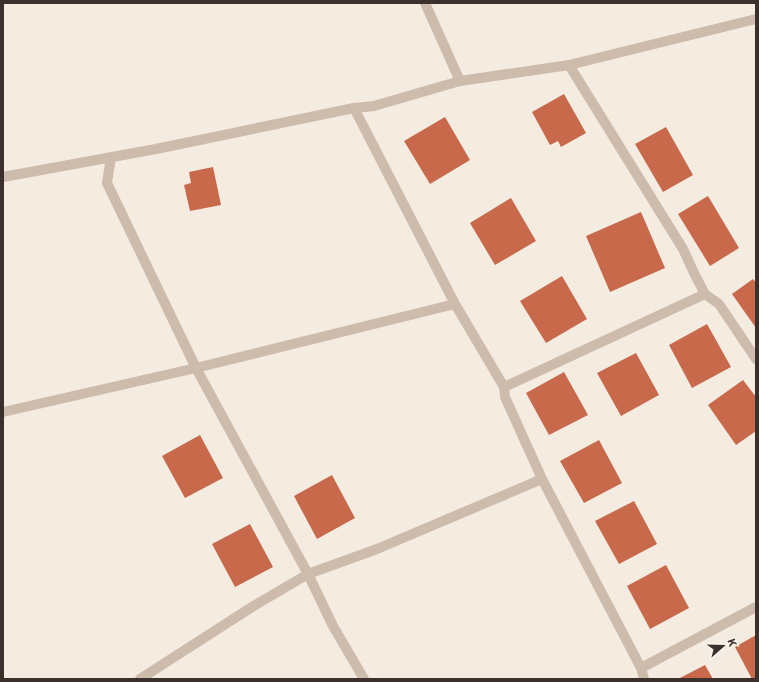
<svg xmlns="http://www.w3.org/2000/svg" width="759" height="682" viewBox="0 0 759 682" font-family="'IBM Plex Sans',sans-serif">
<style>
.building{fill:#c8694b}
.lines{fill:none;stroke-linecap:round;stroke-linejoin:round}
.minor{stroke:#cdbbac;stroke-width:10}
.tertiary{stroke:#cdbbac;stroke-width:10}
</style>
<rect width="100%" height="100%" fill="#f4ebe1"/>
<path class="building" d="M564 94 586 133 561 147 558 141 550 145 532 112Z
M445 117 470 160 430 184 404 141Z
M666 127 693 175 663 192 635 144Z
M213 167 221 205 190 211 184 185 191 183 189 172Z
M708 196 739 248 710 266 678 214Z
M511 198 536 241 495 265 470 223Z
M641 212 665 268 610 292 586 236Z
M562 276 587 319 546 343 520 301Z
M753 279 756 283V328L732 294Z
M707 324 731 367 692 388 669 345Z
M636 353 659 395 621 416 597 373Z
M564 372 588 415 549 435 526 393Z
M743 380 756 397V431L736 445 708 405Z
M200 435 223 478 185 498 162 456Z
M599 440 622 483 584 503 560 461Z
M332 475 355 518 317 539 294 496Z
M634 501 657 544 619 564 595 521Z
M250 524 273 567 235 587 212 544Z
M666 565 689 608 650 629 627 586Z
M756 635V679H752L735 647Z
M705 665 713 679H678Z"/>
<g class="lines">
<path class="minor" d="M425 3 460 81
M569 65 683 249 694 273 705 294 719 304 756 359
M354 108 455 304 504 387 505 397 542 479 641 668 644 679
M111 157 107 183 196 368 308 574 333 626 364 679
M3 177 156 149 354 108 374 106 460 81 569 65 756 19
M504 387 705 294
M3 412 196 368 455 304
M252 607 308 574 377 549 542 479
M641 668 756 607"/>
<path class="tertiary" d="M140 679 252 607"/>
</g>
<rect width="759" height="682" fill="none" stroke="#3b302b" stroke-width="8"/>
<g transform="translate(723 646) rotate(70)" stroke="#fbf5ee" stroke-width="3" paint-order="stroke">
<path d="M0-3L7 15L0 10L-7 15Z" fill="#3b302b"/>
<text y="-6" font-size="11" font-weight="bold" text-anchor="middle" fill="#3b302b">K</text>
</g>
</svg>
